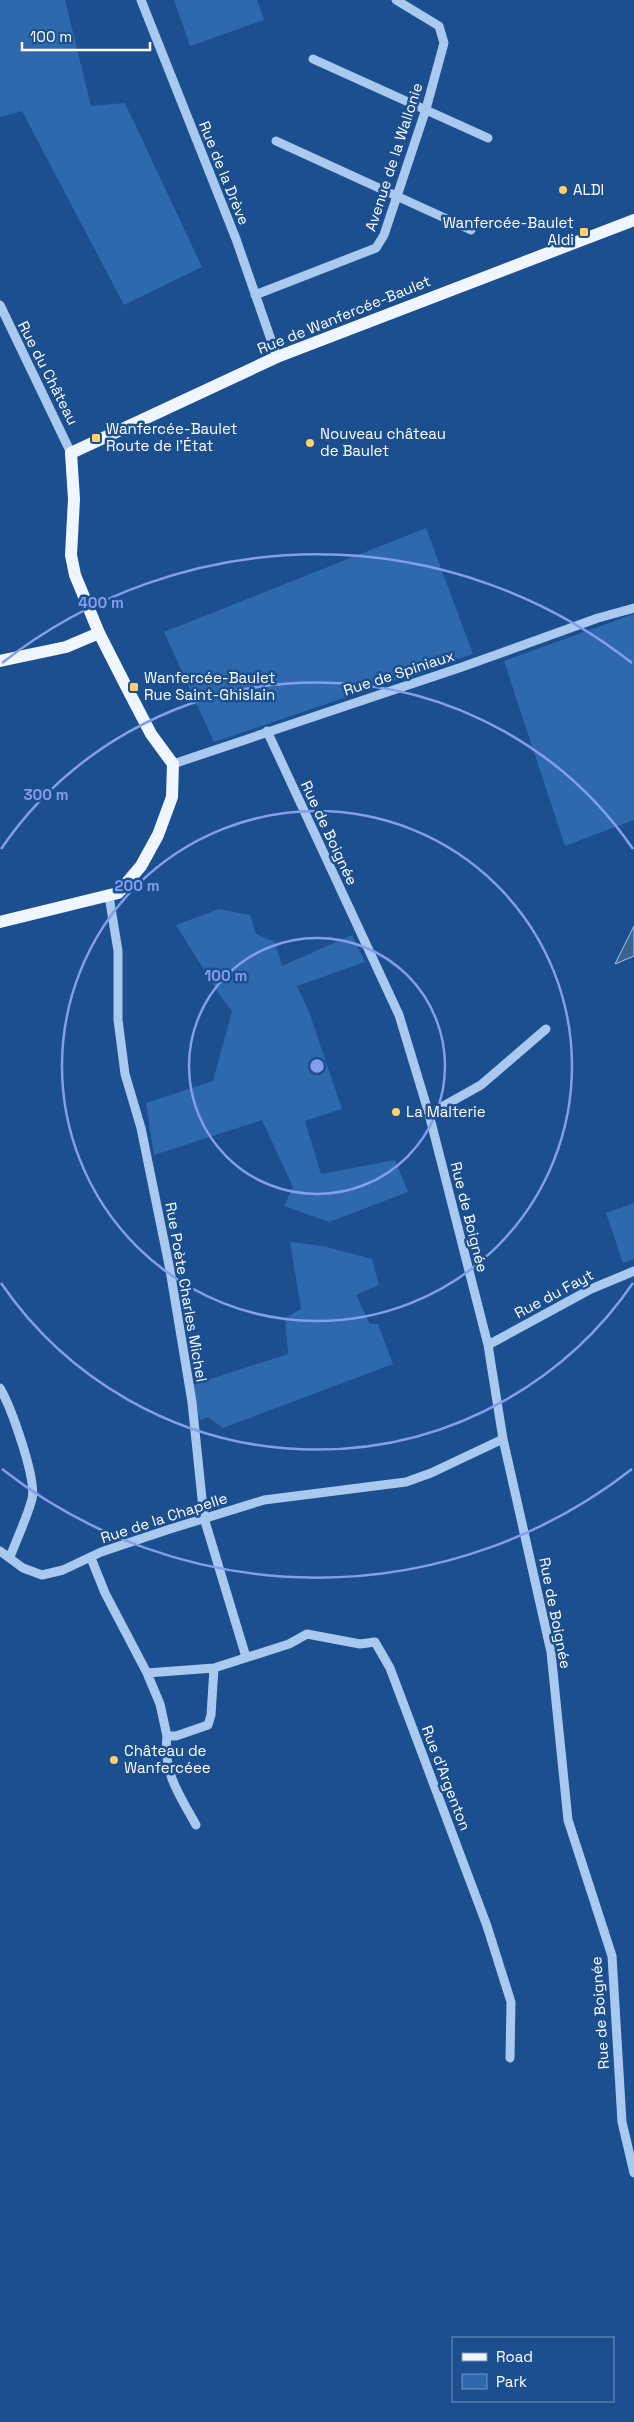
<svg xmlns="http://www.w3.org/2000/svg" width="634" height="2422" viewBox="0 0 634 2422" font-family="'Space Grotesk',sans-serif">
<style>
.green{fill:#2e69ad}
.water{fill:#3c6290;stroke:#9cc4f0}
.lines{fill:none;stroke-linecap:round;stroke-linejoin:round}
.minor{stroke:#a9c9ee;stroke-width:9}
.major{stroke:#f0f6ff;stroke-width:12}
.ring{fill:none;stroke:#839eea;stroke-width:2.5}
.poi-dot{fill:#ffd166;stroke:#1b4f8f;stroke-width:2}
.labels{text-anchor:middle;stroke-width:5;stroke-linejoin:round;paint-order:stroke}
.street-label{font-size:15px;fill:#fff;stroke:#1b4f8f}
.poi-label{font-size:15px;fill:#fff;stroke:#1b4f8f;text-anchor:start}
.centre{fill:#839eea;stroke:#1b4f8f;stroke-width:2.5}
.ring-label{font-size:15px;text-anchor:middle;font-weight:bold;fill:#839eea;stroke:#1b4f8f;stroke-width:5;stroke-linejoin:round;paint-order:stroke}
</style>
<rect width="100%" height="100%" fill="#1b4f8f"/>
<path class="green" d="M0 0H65L91 106 125 103 202 267 124 305 22 111 0 117Z
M174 0H257L264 20 190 46Z
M426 528 473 654 214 742 164 632Z
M634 614V820L565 846 504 661Z
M219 909 250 915 256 934 275 942 282 966 352 935 365 962 297 986 308 1009 342 1109 305 1121 321 1174 395 1160 408 1192 329 1222 284 1206 293 1187 262 1120 154 1155 146 1103 213 1081 232 1011 217 991 176 925Z
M634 1203V1259L623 1263 606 1213Z
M290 1242 323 1246 372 1259 379 1285 356 1295 370 1324H378L393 1364 223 1428 208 1417 200 1420 189 1386 288 1354 285 1318 301 1309Z"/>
<path class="water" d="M634 926V956L615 964Z"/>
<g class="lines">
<path class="minor" d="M141 0 236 239 277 357
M313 59 488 138
M276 141 471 230
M255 295 376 248 384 235 426 109 444 43 439 26 396 0
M0 305 71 453
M267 731 399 1015 429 1114 488 1345 503 1439 551 1652 568 1820 612 1956 622 2122 634 2173
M173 764 462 667 598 618 634 608
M109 896 118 951V1020L125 1074 141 1128 170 1270 192 1402 204 1518 246 1657
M429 1114 481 1085 546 1029
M488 1345 591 1289 634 1271
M0 1388C11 1407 37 1479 32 1499 27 1518 17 1538 10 1557
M0 1551 23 1568 42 1575 63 1570 101 1552 170 1529 264 1500 406 1482 431 1473 503 1439
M91 1558 105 1593 147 1673 214 1668 289 1644 307 1634 360 1644 375 1642 390 1668 487 1926 511 2002 510 2058
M147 1673 160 1704 167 1736H176L208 1725 211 1715 214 1668
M167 1736C163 1773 179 1794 196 1825"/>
<path class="major" d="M0 661 66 647 99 633
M0 922 118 893 141 866 158 835 172 797 173 764 151 734 128 690 99 633 75 575 71 555 74 499 71 453 277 357 634 220"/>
</g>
<g class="ring">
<circle cx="317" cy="1066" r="128"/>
<circle cx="317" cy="1066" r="255"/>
<path d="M633 1283A383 383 0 0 1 1 1283M1 849A383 383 0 0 1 633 849"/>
<path d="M632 1469A511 511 0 0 1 2 1469M2 663A511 511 0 0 1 632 663"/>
</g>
<g class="poi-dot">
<circle cx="563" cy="190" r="5"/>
<rect x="579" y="227" width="10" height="10" rx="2.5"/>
<rect x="91" y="433" width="10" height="10" rx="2.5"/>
<circle cx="310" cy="443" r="5"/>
<rect x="129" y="682" width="10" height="10" rx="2.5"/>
<circle cx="396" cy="1112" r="5"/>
<circle cx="114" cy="1760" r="5"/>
</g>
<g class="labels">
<g class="street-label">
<text transform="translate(394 157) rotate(-72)" y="5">Avenue de la Wallonie</text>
<text transform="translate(224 173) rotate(68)" y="5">Rue de la Drève</text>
<text transform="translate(344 315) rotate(-22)" y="5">Rue de Wanfercée-Baulet</text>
<text transform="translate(48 373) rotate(63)" y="5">Rue du Château</text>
<text transform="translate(399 673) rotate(-18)" y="5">Rue de Spiniaux</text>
<text transform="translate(329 833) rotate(65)" y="5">Rue de Boignée</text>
<text transform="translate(469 1217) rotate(76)" y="5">Rue de Boignée</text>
<text transform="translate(186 1292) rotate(80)" y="5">Rue Poète Charles Michel</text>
<text transform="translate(554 1294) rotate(-28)" y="5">Rue du Fayt</text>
<text transform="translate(164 1518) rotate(-18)" y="5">Rue de la Chapelle</text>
<text transform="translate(555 1613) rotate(79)" y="5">Rue de Boignée</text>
<text transform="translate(446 1778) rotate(69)" y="5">Rue d'Argenton</text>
<text transform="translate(600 2013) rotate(-94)" y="5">Rue de Boignée</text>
</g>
<g class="poi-label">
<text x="573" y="195">ALDI</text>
<text x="574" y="228" text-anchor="end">Wanfercée-Baulet<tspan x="574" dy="17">Aldi</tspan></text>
<text x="106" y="434">Wanfercée-Baulet<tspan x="106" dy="17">Route de l'État</tspan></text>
<text x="320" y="439">Nouveau château<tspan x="320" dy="17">de Baulet</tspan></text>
<text x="144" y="683">Wanfercée-Baulet<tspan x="144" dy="17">Rue Saint-Ghislain</tspan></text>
<text x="406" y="1117">La Malterie</text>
<text x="124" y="1756">Château de<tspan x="124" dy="17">Wanfercéee</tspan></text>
</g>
</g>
<circle cx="317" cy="1066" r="8" class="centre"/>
<g class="ring-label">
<text x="101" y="608">400 m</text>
<text x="46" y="800">300 m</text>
<text x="137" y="891">200 m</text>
<text x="226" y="981">100 m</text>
</g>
<rect x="452" y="2337" width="162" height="65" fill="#1b4f8f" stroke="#7695bc"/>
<rect x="462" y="2353" width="25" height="8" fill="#f0f6ff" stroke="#7695bc"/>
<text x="496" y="2362" font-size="15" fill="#ffffff">Road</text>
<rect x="462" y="2374" width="25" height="15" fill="#2e69ad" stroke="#7695bc"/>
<text x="496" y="2387" font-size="15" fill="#ffffff">Park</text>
<path d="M22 42v8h128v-8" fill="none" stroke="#ffffff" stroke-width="2.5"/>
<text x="30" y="42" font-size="15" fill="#ffffff" stroke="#1b4f8f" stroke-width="4" paint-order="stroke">100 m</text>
</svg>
